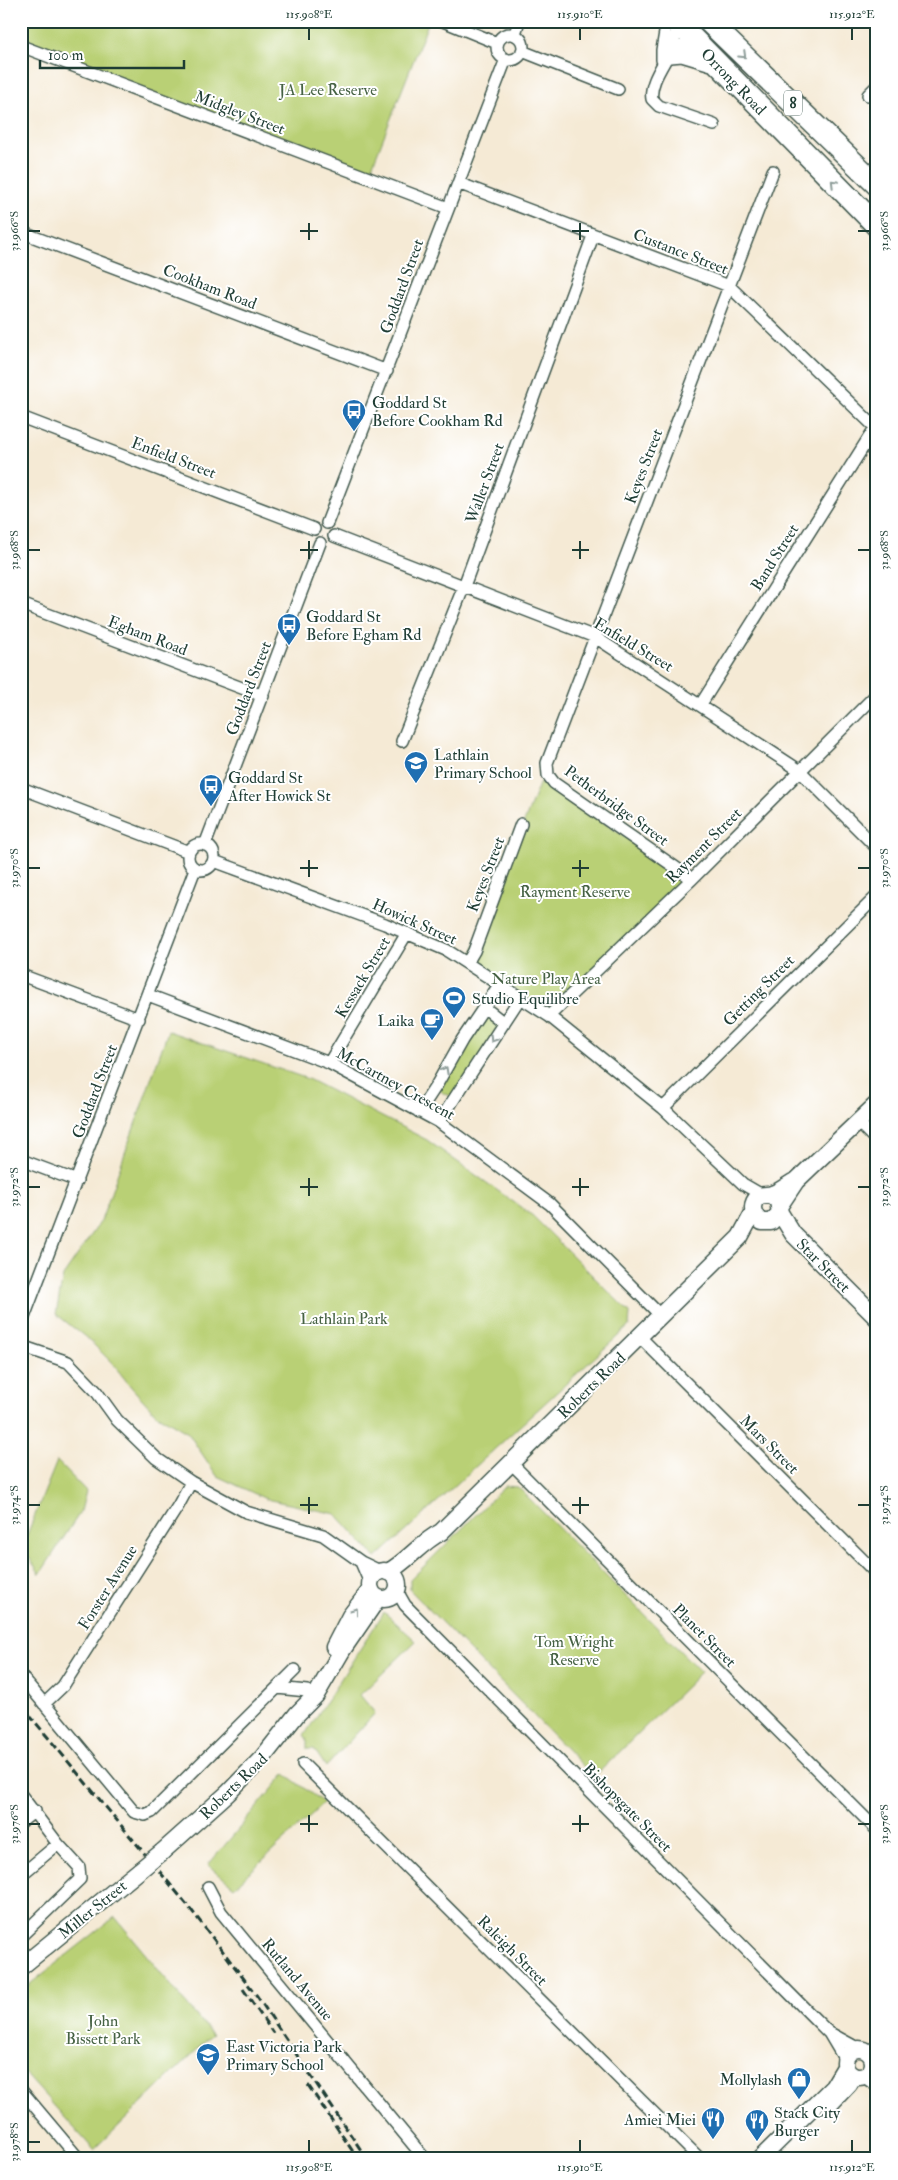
<svg xmlns="http://www.w3.org/2000/svg" width="898" height="2180" viewBox="0 0 898 2180" font-family="'IM FELL Double Pica',serif">
<style>
.green{fill:#b9d074;stroke:#6c8654}
.lines{fill:none;stroke-linecap:round;stroke-linejoin:round}
.street-casing{stroke:#3f574c;stroke-width:14}
.secondary-casing{stroke:#3f574c;stroke-width:19}
.highway-casing{stroke:#3f574c;stroke-width:24}
.street{stroke:#fff;stroke-width:11}
.secondary{stroke:#fff;stroke-width:16}
.highway{stroke:#fff;stroke-width:21}
.rail{stroke:#1f3d34;stroke-width:3;stroke-dasharray:8 4;stroke-linecap:butt}
.secondary-bridge-casing{stroke:#3f574c;stroke-width:19;stroke-linecap:butt}
.secondary-bridge{stroke:#fff;stroke-width:16}
.oneway{stroke:#8f9e9a}
.ticks{fill:none;stroke:#1f3d34;stroke-width:2}
.labels{text-anchor:middle;stroke-width:4;stroke-linejoin:round;paint-order:stroke}
.shield{fill:#fff;stroke:#627771;stroke-width:1}
.shield-label{font-size:15px;font-weight:bold;fill:#1f3d34}
.street-label{font-size:16px;fill:#1f3d34;stroke:#fff}
.park-label{font-size:16px;fill:#466244;stroke:#fff}
.poi-label{font-size:16px;fill:#1f3d34;stroke:#fff;text-anchor:start}
.neatline{fill:none;stroke:#1f3d34;stroke-width:2}
.ticks-label{font-size:12px;text-anchor:middle;fill:#1f3d34}
</style>
<rect width="100%" height="100%" fill="#fff"/>
<filter id="ink" filterUnits="userSpaceOnUse"><feTurbulence type="fractalNoise" baseFrequency=".02" numOctaves="2"/><feDisplacementMap in="SourceGraphic" scale="10" xChannelSelector="R" yChannelSelector="G"/><feConvolveMatrix kernelMatrix="1 2 1 2 8 2 1 2 1" color-interpolation-filters="sRGB"/></filter>
<filter id="wash" filterUnits="userSpaceOnUse"><feTurbulence type="fractalNoise" baseFrequency=".0096" numOctaves="4" result="noise"/><feDisplacementMap in="SourceGraphic" scale="20" xChannelSelector="R" yChannelSelector="G"/><feGaussianBlur stdDeviation="1.12" result="paint"/><feColorMatrix in="noise" values="0 0 0 0 0 0 0 0 0 0 0 0 0 0 0 0 0 1.4 0 .05"/><feComposite in="paint" operator="in"/></filter>
<g filter="url(#wash)">
<rect width="100%" height="100%" fill="#f5ead5"/>
<path class="green" d="M21 21H429L368 177 21 46Z
M540 782 692 879 549 1016 471 956Z
M485 1008 504 1023 455 1097 444 1094 436 1086Z
M168 1031 308 1079 427 1140 533 1216 630 1313 629 1326 376 1558 336 1514 266 1499 217 1476 188 1433 156 1414 132 1388 112 1363 89 1340 56 1314 63 1276 101 1221Z
M57 1461 86 1491 81 1511 40 1574 22 1547Z
M505 1486 518 1487 701 1672 594 1777 410 1590V1580Z
M384 1612 416 1641 360 1695 375 1713 326 1767 314 1749H307V1740L304 1736Z
M285 1774 324 1803 234 1887 208 1865Z
M115 1917 212 2035 94 2150 21 2069V1991Z"/>
</g>
<g filter="url(#ink)">
<g class="lines">
<g class="street-casing">
<path id="street" d="M443 21 497 43
M679 24C676 33 674 43 670 51 664 64 649 83 652 99L659 106 714 125
M497 47a13 13 0 1 1 26 0a13 13 0 1 1-26 0Z
M515 34 519 21
M21 46 448 208
M522 51 618 89
M662 60V50L667 21
M868 95 877 86
M458 183 729 286 877 429
M21 232 387 371
M21 417 314 529
M327 523 506 59
M334 536 595 637 799 770 877 848
M21 604 263 696
M701 704 875 428
M402 741 464 586 593 236
M21 788 189 852
M188 857a13 13 0 1 1 26 0a13 13 0 1 1-26 0Z
M205 845 320 543
M214 861 385 924 446 950 549 1016 663 1108 743 1184 762 1195
M692 879 554 783 548 775 547 763 773 171
M467 963 474 951 521 824
M21 975 139 1019
M148 995 329 1063 439 1122 550 1204 661 1316
M485 1008 504 1023
M549 1016 692 879 877 694
M329 1063 407 933
M663 1108 877 896
M419 1112 436 1086 462 1040 499 985
M439 1122 520 998
M858 1122 877 1141
M21 1160 77 1181
M21 1325 195 869
M640 1337 877 1574
M21 1346 68 1362 96 1391 117 1420 156 1458 191 1482 246 1512 323 1535 361 1562 382 1572
M511 1463 877 1830
M361 1562 370 1583
M397 1591 405 1605 810 2014 828 2032 859 2049
M21 1676 134 1812 145 1815 152 1812 295 1670
M277 1688 307 1691
M44 1704 63 1686 178 1506 191 1482
M303 1764 700 2159
M21 1795 58 1844 79 1867 80 1879 21 1936
M21 1822 35 1811
M21 1875 58 1844
M208 1887 221 1912 425 2159
M829 2033 845 2060
M872 2066 877 2073
M863 2076 877 2086
M21 2090 79 2159"/>
</g>
<g class="secondary-casing">
<path id="secondary" d="M771 1195 778 1201 780 1213 771 1222H762C752 1216 749 1202 760 1196 764 1194 768 1196 772 1194 779 1192 786 1186 793 1182
M780 1205 796 1181 877 1104
M780 1213 793 1234 877 1318
M370 1585a14 14 0 1 1 28 0a14 14 0 1 1-28 0Z
M388 1572C408 1561 421 1542 441 1532L740 1237 753 1213
M334 1647 350 1616 371 1589
M162 1852 228 1793 263 1757 297 1714 316 1695 343 1649 378 1598
M21 1967 140 1870
M845 2063a14 14 0 1 1 28 0a14 14 0 1 1-28 0Z
M831 2103 849 2084 854 2076
M760 2159 833 2087 845 2067"/>
</g>
<g class="highway-casing">
<path id="highway" d="M676 21 877 226
M708 21 877 185
M670 52 682 51 712 60"/>
</g>
<use href="#street" class="street"/>
<use href="#secondary" class="secondary"/>
<use href="#highway" class="highway"/>
<path class="rail" d="M21 1705 189 1907 257 1996 367 2159
M243 1989 273 2033
M308 2085 358 2159"/>
<g class="secondary-bridge-casing">
<path id="secondary-bridge" d="M140 1870 162 1852"/>
</g>
<use href="#secondary-bridge" class="secondary-bridge"/>
</g>
<defs><path id="oneway-chevron" d="M-2-3.5L2.5 0L-2 3.5" fill="none" stroke-width="1.6" stroke-linecap="round" stroke-linejoin="round" transform="scale(1.25)"/></defs>
<g class="oneway">
<use href="#oneway-chevron" transform="translate(743 55) rotate(44)"/>
<use href="#oneway-chevron" transform="translate(834 183) rotate(-135)"/>
<use href="#oneway-chevron" transform="translate(493 1039) rotate(123)"/>
<use href="#oneway-chevron" transform="translate(445 1070) rotate(-61)"/>
<use href="#oneway-chevron" transform="translate(355 1611) rotate(-54)"/>
</g>
</g>
<path class="ticks" d="M309 28V40M580 28V40M852 28V40M309 223V240M580 223V240M28 231H40M300 231H318M572 231H589M858 231H870M309 541V559M580 541V559M28 550H40M300 550H318M572 550H589M858 550H870M309 860V877M580 860V877M28 868H40M300 868H318M572 868H589M858 868H870M309 1178V1196M580 1178V1196M28 1187H40M300 1187H318M572 1187H589M858 1187H870M309 1497V1514M580 1497V1514M28 1505H40M300 1505H318M572 1505H589M858 1505H870M309 1815V1832M580 1815V1832M28 1824H40M300 1824H318M572 1824H589M858 1824H870M309 2140V2152M580 2140V2152M852 2140V2152M28 2142H40"/>
<defs>
<g id="bus-pin" transform="scale(1.25)"><path d="M0 17L-7.5 6A9.5 9.5 0 1 1 7.5 6Z" fill="#1f6fb2" stroke="#fff"/><path d="M-5-6H5V4H4V6H2V4H-2V6H-4V4H-5ZM-3.5-4V0h7V-4ZM-3.5 1.2v1.5H-2V1.2ZM2 1.2v1.5H3.5V1.2Z" fill="#fff"/></g>
<g id="school-pin" transform="scale(1.25)"><path d="M0 17L-7.5 6A9.5 9.5 0 1 1 7.5 6Z" fill="#1f6fb2" stroke="#fff"/><path d="M0-5L7-2L0 1L-7-2ZM-4 1L0 2.5L4 1V4Q0 6-4 4Z" fill="#fff"/></g>
<g id="stadium-pin" transform="scale(1.25)"><path d="M0 17L-7.5 6A9.5 9.5 0 1 1 7.5 6Z" fill="#1f6fb2" stroke="#fff"/><path d="M0-5a6.5 5 0 1 0 0 10a6.5 5 0 1 0 0-10ZM-3.5-1.8h7v3.6h-7Z" fill="#fff"/></g>
<g id="cafe-pin" transform="scale(1.25)"><path d="M0 17L-7.5 6A9.5 9.5 0 1 1 7.5 6Z" fill="#1f6fb2" stroke="#fff"/><path d="M-5.5-4.5H6V0H3Q3 3.5 0 3.5H-2.5Q-5.5 3.5-5.5 0ZM3-3.2v2h1.7v-2ZM-6 4.5H4V6H-6Z" fill="#fff"/></g>
<g id="shop-pin" transform="scale(1.25)"><path d="M0 17L-7.5 6A9.5 9.5 0 1 1 7.5 6Z" fill="#1f6fb2" stroke="#fff"/><path d="M-5-2.5h2.3a2.7 3.5 0 0 1 5.4 0H5L5.5 6h-11ZM-1.5-2.5h3a1.5 2.3 0 0 0-3 0Z" fill="#fff"/></g>
<g id="restaurant-pin" transform="scale(1.25)"><path d="M0 17L-7.5 6A9.5 9.5 0 1 1 7.5 6Z" fill="#1f6fb2" stroke="#fff"/><path d="M-5-6h1v4h1v-4h1v4h1v-4h1v5L-1.5 .5V6h-2V.5L-5-1ZM5-6V6H3V1.5H1.5Q1.5-4 5-6Z" fill="#fff"/></g>
</defs>
<g fill-rule="evenodd">
<use href="#bus-pin" x="354" y="411"/>
<use href="#bus-pin" x="289" y="625"/>
<use href="#school-pin" x="416" y="763"/>
<use href="#bus-pin" x="211" y="786"/>
<use href="#stadium-pin" x="454" y="998"/>
<use href="#cafe-pin" x="432" y="1020"/>
<use href="#school-pin" x="208" y="2055"/>
<use href="#shop-pin" x="799" y="2079"/>
<use href="#restaurant-pin" x="713" y="2119"/>
<use href="#restaurant-pin" x="757" y="2121"/>
</g>
<g class="labels">
<rect class="shield" x="784" y="90.5" width="18" height="25" rx="4"/>
<g class="shield-label">
<text x="793" y="108">8</text>
</g>
<g class="street-label">
<text transform="translate(734 81) rotate(46)" y="6">Orrong Road</text>
<text transform="translate(240 112) rotate(21)" y="6">Midgley Street</text>
<text transform="translate(681 251) rotate(21)" y="6">Custance Street</text>
<text transform="translate(210 286) rotate(21)" y="6">Cookham Road</text>
<text transform="translate(401 286) rotate(-70)" y="6">Goddard Street</text>
<text transform="translate(174 457) rotate(21)" y="6">Enfield Street</text>
<text transform="translate(643 466) rotate(-69)" y="6">Keyes Street</text>
<text transform="translate(484 483) rotate(-70)" y="6">Waller Street</text>
<text transform="translate(774 557) rotate(-58)" y="6">Band Street</text>
<text transform="translate(148 635) rotate(21)" y="6">Egham Road</text>
<text transform="translate(634 644) rotate(31)" y="6">Enfield Street</text>
<text transform="translate(248 688) rotate(-69)" y="6">Goddard Street</text>
<text transform="translate(617 805) rotate(36)" y="6">Petherbridge Street</text>
<text transform="translate(703 845) rotate(-45)" y="6">Rayment Street</text>
<text transform="translate(485 874) rotate(-69)" y="6">Keyes Street</text>
<text transform="translate(415 921) rotate(24)" y="6">Howick Street</text>
<text transform="translate(362 977) rotate(-59)" y="6">Kessack Street</text>
<text transform="translate(758 990) rotate(-45)" y="6">Getting Street</text>
<text transform="translate(396 1083) rotate(29)" y="6">McCartney Crescent</text>
<text transform="translate(94 1091) rotate(-69)" y="6">Goddard Street</text>
<text transform="translate(824 1265) rotate(45)" y="6">Star Street</text>
<text transform="translate(591 1385) rotate(-44)" y="6">Roberts Road</text>
<text transform="translate(770 1444) rotate(45)" y="6">Mars Street</text>
<text transform="translate(107 1587) rotate(-58)" y="6">Forster Avenue</text>
<text transform="translate(705 1635) rotate(45)" y="6">Planet Street</text>
<text transform="translate(233 1786) rotate(-44)" y="6">Roberts Road</text>
<text transform="translate(628 1807) rotate(45)" y="6">Bishopsgate Street</text>
<text transform="translate(92 1909) rotate(-39)" y="6">Miller Street</text>
<text transform="translate(513 1950) rotate(45)" y="6">Raleigh Street</text>
<text transform="translate(298 1979) rotate(50)" y="6">Rutland Avenue</text>
</g>
<g class="park-label">
<text x="328" y="95">JA Lee Reserve</text>
<text x="575" y="897">Rayment Reserve</text>
<text x="546" y="984">Nature Play Area</text>
<text x="344" y="1324">Lathlain Park</text>
<text x="574" y="1647">Tom Wright<tspan x="574" dy="18">Reserve</tspan></text>
<text x="103" y="2026">John<tspan x="103" dy="18">Bissett Park</tspan></text>
</g>
<g class="poi-label">
<text x="372" y="408">Goddard St<tspan x="372" dy="18">Before Cookham Rd</tspan></text>
<text x="306" y="622">Goddard St<tspan x="306" dy="18">Before Egham Rd</tspan></text>
<text x="434" y="760">Lathlain<tspan x="434" dy="18">Primary School</tspan></text>
<text x="228" y="783">Goddard St<tspan x="228" dy="18">After Howick St</tspan></text>
<text x="472" y="1004">Studio Equilibre</text>
<text x="414" y="1026" text-anchor="end">Laika</text>
<text x="226" y="2052">East Victoria Park<tspan x="226" dy="18">Primary School</tspan></text>
<text x="782" y="2085" text-anchor="end">Mollylash</text>
<text x="774" y="2118">Stack City<tspan x="774" dy="18">Burger</tspan></text>
<text x="696" y="2125" text-anchor="end">Amiei Miei</text>
</g>
</g>
<rect width="898" height="2180" fill="none" stroke="#fff" stroke-width="55"/>
<path d="M40 60v8h144v-8" fill="none" stroke="#1f3d34" stroke-width="2.5"/>
<text x="48" y="60" font-size="15" fill="#1f3d34" stroke="#ffffff" stroke-width="4" paint-order="stroke">100 m</text>
<rect x="28" y="28" width="842" height="2124" class="neatline"/>
<g class="ticks-label">
<text x="309" y="18">115.908°E</text>
<text x="580" y="18">115.910°E</text>
<text x="852" y="18">115.912°E</text>
<text transform="translate(14 231) rotate(-90)" y="4">31.966°S</text>
<text transform="translate(884 231) rotate(-90)" y="4">31.966°S</text>
<text transform="translate(14 550) rotate(-90)" y="4">31.968°S</text>
<text transform="translate(884 550) rotate(-90)" y="4">31.968°S</text>
<text transform="translate(14 868) rotate(-90)" y="4">31.970°S</text>
<text transform="translate(884 868) rotate(-90)" y="4">31.970°S</text>
<text transform="translate(14 1187) rotate(-90)" y="4">31.972°S</text>
<text transform="translate(884 1187) rotate(-90)" y="4">31.972°S</text>
<text transform="translate(14 1505) rotate(-90)" y="4">31.974°S</text>
<text transform="translate(884 1505) rotate(-90)" y="4">31.974°S</text>
<text transform="translate(14 1824) rotate(-90)" y="4">31.976°S</text>
<text transform="translate(884 1824) rotate(-90)" y="4">31.976°S</text>
<text transform="translate(14 2142) rotate(-90)" y="4">31.978°S</text>
<text x="309" y="2171">115.908°E</text>
<text x="580" y="2171">115.910°E</text>
<text x="852" y="2171">115.912°E</text>
</g>
</svg>
